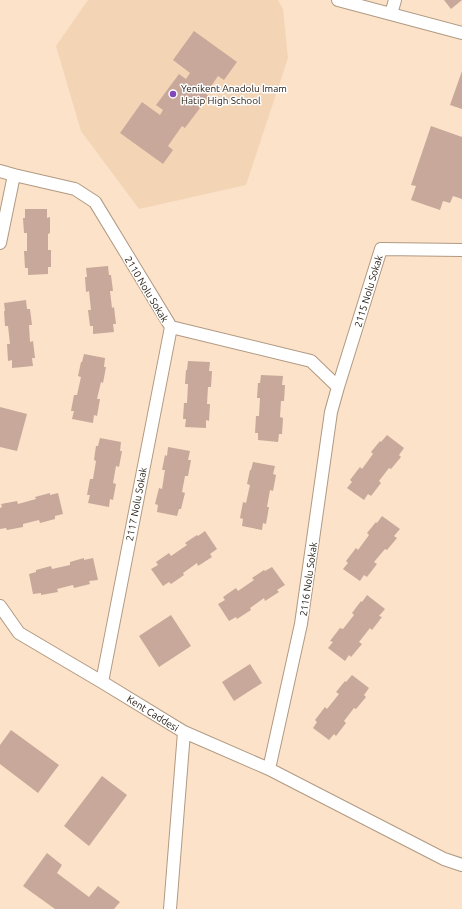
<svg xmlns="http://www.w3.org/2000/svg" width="462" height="909" viewBox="0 0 462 909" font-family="Ubuntu,sans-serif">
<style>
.built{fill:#f3d5b6}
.building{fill:#c8a89a}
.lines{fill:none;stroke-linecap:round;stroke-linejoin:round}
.minor-casing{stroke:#b19a82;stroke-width:14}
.minor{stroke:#fff;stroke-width:12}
.poi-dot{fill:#8046bc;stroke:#fff;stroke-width:1.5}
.labels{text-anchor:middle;stroke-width:3;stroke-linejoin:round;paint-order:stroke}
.poi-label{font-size:10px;fill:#20180f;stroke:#fff;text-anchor:start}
.street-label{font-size:10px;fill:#20180f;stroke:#fff}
</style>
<rect width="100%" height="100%" fill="#fbe2c9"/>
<path class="built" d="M88 0H278L283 9 288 58 246 185 139 209 81 131 56 46Z"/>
<path class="building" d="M444 0H462L451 9Z
M194 31 237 62 224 80 218 76 206 94 209 96 185 128 182 126 168 146 173 150 163 164 120 133 142 102 160 115 163 110 156 105 179 74 186 79 190 73 173 60Z
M462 71V109L450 105Z
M431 126 462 137V199L453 196 450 203 443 201 440 210 411 200 416 186 411 185Z
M25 209H47V218L50 217V233L48 234V250H51V267H48V274L28 275V268H25L24 251H27V233H24L23 218H25Z
M108 266 109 275H111L113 291H110L112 308 114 307 116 324H113L114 332 93 334V326H90L88 310H91L89 291 86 292 85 277H87L86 268Z
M26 300 27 309H30L32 325H29L30 342 33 341 35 358H32L33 366 12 368V360L8 361 7 344H10L8 326H5L4 311H5L4 303Z
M84 354 105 358 104 367H106L103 383 101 382 97 399H100L97 416 94 415 93 423 72 419 74 411H71L74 395H77L81 377 78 376 81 362H82Z
M188 361 210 362 209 371H212L211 387H208L207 404H210L209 421 206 420V428L185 427 186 419H183L184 403H187L188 384H185L186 370H187Z
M261 375 283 376 282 385H285L284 401H281L280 417 283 418 282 434H279L278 442 258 440V433H255L256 416H259L260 398H257L258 383H260Z
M0 407 27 414 17 451 0 447Z
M387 435 404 448 399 455 401 457 391 469 389 468 379 481 381 483 371 496 368 494 364 500 347 488 352 482 350 480 360 467 362 469 373 454 371 452 380 441 381 442Z
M100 438 121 442 120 451H122L119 467 116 466 113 483 116 484 113 500 110 499 109 507 88 503 90 495H87L90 479H93L96 461 94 460 96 446H98Z
M168 447 190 451 188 460H191L188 476H185L182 492 185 493 181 509H179L177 516 157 512 158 505 155 504 159 488 162 489 165 470H162L165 455 167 456Z
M253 462 275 466 273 474 276 475 273 491 270 490 267 507H269L266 524 263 523 262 530 242 526 243 519 240 518 243 502 246 503 250 485 247 484 250 470H251Z
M50 493V495L58 493 63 514 55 516V519L40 523 39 520 23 524V527L7 530 6 528 0 529V508L2 507 1 504 17 501 18 504 36 499 35 497Z
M382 516 400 529 394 536 397 538 387 550 385 549 374 562 377 564 367 577 364 575 360 581 343 569 348 563 346 561 356 548 358 550 369 535 367 533 376 522 377 523Z
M205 531 217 549 210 554 212 557 198 566 197 563 183 573 184 575 171 584 169 582 163 586 151 569 158 565 156 562 169 553 171 556 187 545 185 543 197 535 198 536Z
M84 558V560L93 558 98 580 89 581 90 584 74 588 73 585 57 589 58 592 41 595V593L33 594 29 574 36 572V570L51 566 52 569 70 565V562Z
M272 567 285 585 277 590 279 592 265 601 264 598 250 608 251 610 237 619 236 617 229 621 218 604 225 600 223 597 236 588 238 591 254 580 252 578 264 570 265 571Z
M367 595 385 609 379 616 382 617 372 630 370 628 359 642 362 644 351 657 349 655 345 661 328 648 333 642 330 641 340 628 343 629 354 615 352 613 361 601 362 602Z
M171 615 191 646 159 667 139 636Z
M250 664 262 683 234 701 222 682Z
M352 675 369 688 364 695 366 697 356 709 354 708 344 721 346 723 336 736 334 734 329 740 313 728 317 722 315 720 325 707 327 709 339 694 336 692 345 681 346 682Z
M11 730 59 765 38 793 0 764V745Z
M102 776 127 795 89 846 64 826Z
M47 853 62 865 57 873 89 897 98 886 120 902 114 909H55L23 886Z"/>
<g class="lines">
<g class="minor-casing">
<path id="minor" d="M338 0 462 33
M391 14 395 0
M0 171 14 175 75 189 95 202 171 327 311 361 338 387
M0 243 14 175
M0 606 19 633 102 682 184 732 170 909
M102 682 171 327
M184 732 269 769 444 859 462 865
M269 769 301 624 331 412 338 387 381 249 462 250"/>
</g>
<use href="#minor" class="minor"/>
</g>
<circle class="poi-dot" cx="173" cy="94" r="4"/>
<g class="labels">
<g class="poi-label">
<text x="181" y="92">Yenikent Anadolu Imam<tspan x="181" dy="12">Hatip High School</tspan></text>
</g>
<g class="street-label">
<text transform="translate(147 289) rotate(59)" y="4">2110 Nolu Sokak</text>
<text transform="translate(368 291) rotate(-73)" y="4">2115 Nolu Sokak</text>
<text transform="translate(136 504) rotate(-79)" y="4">2117 Nolu Sokak</text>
<text transform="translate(308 579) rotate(-82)" y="4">2116 Nolu Sokak</text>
<text transform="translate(153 713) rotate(32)" y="4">Kent Caddesi</text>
</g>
</g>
</svg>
